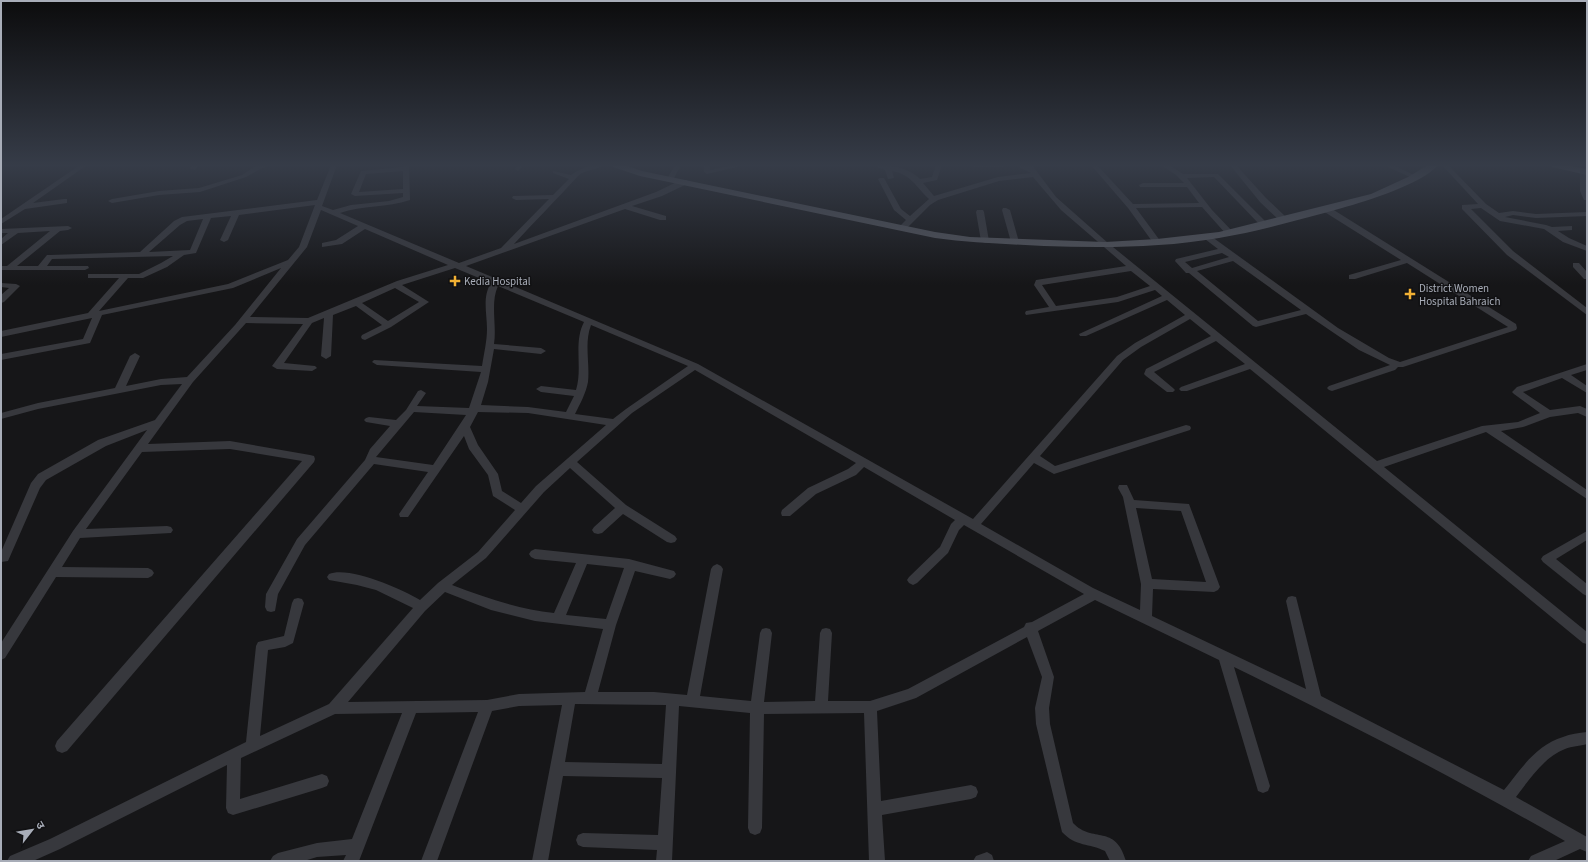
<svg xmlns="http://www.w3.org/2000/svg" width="1588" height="862" viewBox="0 0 1588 862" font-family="'Source Sans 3','Noto Sans Devanagari',sans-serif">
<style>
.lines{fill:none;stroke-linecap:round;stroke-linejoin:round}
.minor{fill:#37383d;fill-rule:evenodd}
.major{fill:#53555c;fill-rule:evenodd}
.poi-dot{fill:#f2b134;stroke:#111113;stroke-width:1.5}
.labels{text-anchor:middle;stroke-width:3;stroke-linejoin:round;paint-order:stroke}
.poi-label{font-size:11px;fill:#a8adb8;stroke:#111113;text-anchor:start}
</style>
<rect width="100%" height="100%" fill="#161618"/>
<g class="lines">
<path class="minor" d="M80 165H87L33 203 64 199H67V203L25 209 1 224V219Z
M192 165H198L195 170 190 169Z
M257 165H272L262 168 246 177 200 192 159 195 112 203 108 201 112 199 159 191 199 188 242 175Z
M331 165H337L322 206 333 210 351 205 389 201 403 197V193L355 196 351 194 361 171 403 167V165H409L410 200C387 208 362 205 340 213L459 263 501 248 549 199 516 200 512 198 513 196 553 195 569 179 553 173V171L571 175C581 168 592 164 603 165 596 171 585 169 578 176 558 198 535 221 514 244L656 192 681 180H687V184L662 196 632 206 666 216V220H660L625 209 466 266 698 364 973 519 1117 356 1135 343 1185 315 1167 300 1086 336H1080L1079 334 1162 296 1155 290 1118 302 1026 315 1025 313 1026 311 1049 307 1034 285 1036 280 1126 266 1061 210 1033 177 999 181 938 200 930 205 905 230H899L898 228 906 220 894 210 878 179 880 178H884L901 209 910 216 929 199C916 187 911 174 892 171L894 178 888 179 885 170 875 166 874 165C889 165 908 167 920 179L932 177 936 165H942L937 180 923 183 934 196 998 177 1031 173 1015 165H1032L1056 197 1108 243 1377 461 1482 426 1518 422 1540 413 1514 394 1512 392 1517 387 1587 364V370L1571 375 1587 386V393L1562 378 1523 392 1550 410 1580 406 1587 409V417L1578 413 1550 417 1523 427 1501 431 1587 490V499L1486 432 1384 467 1587 632V644L1583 643 1250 369 1187 391H1181L1179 389 1181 387 1245 364 1216 341 1154 372 1173 388 1175 390 1173 392H1167L1146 376 1144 374 1146 369 1211 336 1190 319 1141 347 1123 360 1040 456 1055 466 1186 425 1190 426 1191 428 1190 430 1054 474 1034 463 981 524 1093 588 1140 610 1141 584 1123 497 1118 488 1119 485H1127L1134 500 1189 504 1220 587 1218 590 1214 592 1153 589 1152 616 1306 689 1286 601 1288 597 1292 596 1296 597 1321 696 1504 790C1520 770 1536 745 1563 737 1570 734 1579 733 1587 732V744C1580 746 1572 746 1565 749 1544 757 1529 780 1516 797L1587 837V852L1580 849 1554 861H1528L1531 856 1565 841C1457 779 1346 722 1234 667L1270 786 1268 791 1263 793 1258 791 1219 660 1095 600 1038 631 1054 677 1049 708 1050 724 1073 823C1093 844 1115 823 1126 861H1110L1105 851C1089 843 1076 847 1062 832L1036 724 1035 708 1042 677 1027 637 916 698 877 711 881 801 971 785 976 787 978 792 976 797 971 799 882 815 885 861H869L864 713 764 714 762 828 760 833 755 835 750 833 748 828 750 713 679 706 672 861H656L657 850 583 847 578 845 576 840 578 835 583 833 658 835 662 778 563 776 548 861H532L562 705 519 706 492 711 437 861H421L478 712 416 713 359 861H343L346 855 317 857 304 861H270L273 856 278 853 317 843 352 839 402 713 335 714 241 758 240 799 322 774 327 776 329 781 327 786 322 788 233 815 228 813 226 808 227 765 60 849 33 861H7L10 856 50 839 246 742 256 646 258 642 284 636 292 603 294 599 298 598 302 599 304 603 293 643 285 647 268 650 260 736 329 704 413 608 376 590 357 585 329 580 327 577 329 574C350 566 401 589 420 600L438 583 478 552 515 510 493 496 488 475 469 449 464 436 408 517H400L399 514 428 472 374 464 305 545 278 594 275 611 271 612 267 611 265 607 266 594 297 539 365 460 370 449 390 426 366 422 364 420 366 418 369 417 396 420 406 410 418 391 421 390 426 393 417 406 469 408 481 372 377 365 372 362 374 360 482 366C484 353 487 341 487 329 487 313 482 297 491 283L455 268 402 285 429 302 391 327 365 340 362 339 361 337 362 335 382 325 356 306 333 315 331 356 326 359 321 356 324 318 312 323 284 363 315 366 317 368 312 371 277 369 272 366 303 324 246 323 193 382 148 444 230 441 310 455 314 456 315 459 314 462 67 751 62 753 57 751 55 746 57 741 302 461 230 449 142 452 86 529 167 526 171 527 173 530 171 533 80 538 62 567 148 568 152 570 154 573 152 576 148 578 56 577 5 658 1 660V643L73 531 147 430 106 446 46 480 40 488 8 561 1 562V552L31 483 38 474 98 440 155 420 182 384 161 385 38 409 1 419V413L38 403 115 388 130 356 135 353 140 356 126 386 161 379 187 377 235 325 281 268 233 288 102 315 90 343 1 360V354L83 339 92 318 1 337V331L88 313 119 278H88V274H139L161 263 173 256 52 259 47 266H88L89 268 85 270H1V266H7L50 231 18 233 1 245V239L8 233H1V229L68 226 72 228 68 230 60 231 17 266H38L47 255H50L140 252 174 221 182 217 317 200ZM403 171V189L359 192 366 174ZM315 205 299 247 288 260 228 284 99 311 128 278H143L167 267 184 255 196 253 211 218 231 216 220 240 224 242 228 240 239 215ZM321 210 358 226 336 240 322 243V247L342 244 365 229 448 265 397 281 308 318 250 317 307 247ZM203 219 190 250 149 252 180 225 187 221ZM1131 271 1150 286 1117 297 1056 306 1042 285ZM498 286 584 322C573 343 583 368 576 390L541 386 536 389 541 392 574 396 566 412 528 407 481 405 488 382 494 349 541 354 546 351 541 348 494 344C497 325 490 303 498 286ZM395 288 419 302 388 321 362 303ZM591 325 688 366 626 409 613 419 575 414C580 404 586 393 588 382 590 363 584 343 591 325ZM695 370 856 463 848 469 808 488 782 510 781 513 782 516H790L816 494 856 475 864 467 955 520 951 524 940 547 909 577 907 580 909 583 913 585 917 583 948 553 959 530 964 525 1084 594 1032 622 1026 623 1024 627 908 689 870 701H828L832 633 830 629 826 628 822 629 820 633 815 701 764 702 772 633 770 629 766 628 762 629 760 633 751 701 700 696 723 569 721 566 717 564 713 566 711 569 687 695 654 692H598L616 625 635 571 670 579 674 577 676 574 674 571 629 559 535 549 531 551 529 554 531 557 535 559 576 563 554 613C519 609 486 598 452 585L486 558 544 492 570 468 615 508 594 527 592 530 594 533 598 534 602 533 623 514 667 542 671 543 675 542 677 539 675 536 626 505 577 462 632 413ZM414 412 466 415 433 465 376 457ZM478 412 528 413 606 425 536 486 521 503 502 491 498 474 478 445 470 427ZM1136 508 1181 511 1206 582 1152 579ZM587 564 624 568 606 619 566 615ZM445 592 491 610 535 621 603 629 585 692 519 694 487 700 348 702 425 611ZM575 704 666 705 662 764 565 762Z
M518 165H524L518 171 515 169Z
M675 165H681L673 180H669L667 179Z
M704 165H710V170L734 165H745L707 174 704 172Z
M970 165H1006L1003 167H973Z
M1091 165H1097L1133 204 1199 203 1187 187H1140L1139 185 1143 183H1184L1176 175 1161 165H1169L1183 174H1218L1268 224 1267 226H1261L1214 177 1187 178 1212 210 1233 232 1229 234H1226L1202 207 1136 208 1161 242 1157 244H1154L1128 208Z
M1230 165H1236L1266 198 1286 217V221H1280L1260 202Z
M1385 165H1393L1418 177 1412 178 1386 166Z
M1442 165H1448L1486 204 1499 213 1513 211 1536 214 1587 212V216L1536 218 1513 215 1505 217 1546 225 1552 227 1572 226V230L1558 231 1569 238 1587 246V251L1563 242 1544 229 1500 221 1481 208 1471 209 1513 251 1587 308V315L1507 255 1462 209V205L1478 204Z
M1583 169 1586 171 1587 200H1584L1580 191V171Z
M1323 207H1329L1516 324 1517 328 1516 330 1403 367H1398L1395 370 1332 391 1329 390 1327 388 1329 386 1390 365 1359 350 1306 314 1256 327 1253 326 1189 273H1186L1175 261 1176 259 1218 249 1201 236 1202 234H1208L1338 328 1389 358 1400 362 1508 327 1407 263 1355 279H1349V275L1401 260 1323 211ZM1222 253 1229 257 1192 268 1185 262ZM1233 261 1301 310 1258 321 1197 271Z
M1003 208H1006L1010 210 1019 242 1018 244H1015L1011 242 1002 210Z
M977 210H983L984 212 989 241 988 243H985L981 241 976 212Z
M1573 263H1579L1587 272V279H1584L1573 267Z
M1 283 16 284 20 286 4 302 1 303V295L9 288 1 287Z
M1587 531V540L1556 559 1587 584V596L1583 594 1543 562 1541 559 1543 556Z
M987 852 992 855 994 861H973L976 856Z"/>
<path class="major" d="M612 165H624L642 171 935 232 970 237 1105 242 1157 239 1219 232 1371 194 1408 177 1428 165H1438C1422 184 1367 201 1342 208 1302 219 1260 231 1219 238 1161 248 1102 248 1044 246 1007 244 971 243 935 238L640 176 613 167Z
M1551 165H1566L1587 169V175L1552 167Z"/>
</g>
<linearGradient id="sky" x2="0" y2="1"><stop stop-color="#0c0c0d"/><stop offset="0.58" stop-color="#363c48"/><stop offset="1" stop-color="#363c48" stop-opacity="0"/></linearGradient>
<rect width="1588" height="285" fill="url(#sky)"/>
<g class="poi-dot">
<path d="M453 275h4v4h4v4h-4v4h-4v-4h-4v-4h4z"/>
<path d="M1408 288h4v4h4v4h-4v4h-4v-4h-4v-4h4z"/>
</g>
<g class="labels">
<g class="poi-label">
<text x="464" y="285">Kedia Hospital</text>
<text x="1419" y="292">District Women<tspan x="1419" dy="13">Hospital Bahraich</tspan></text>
</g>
</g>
<rect width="1588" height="862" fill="none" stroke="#a8adb8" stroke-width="4"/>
<g transform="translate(32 830) rotate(59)" stroke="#111113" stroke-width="3" paint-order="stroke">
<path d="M0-3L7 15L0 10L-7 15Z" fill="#a8adb8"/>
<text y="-6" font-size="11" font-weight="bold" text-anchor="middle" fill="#a8adb8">उ</text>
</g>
</svg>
